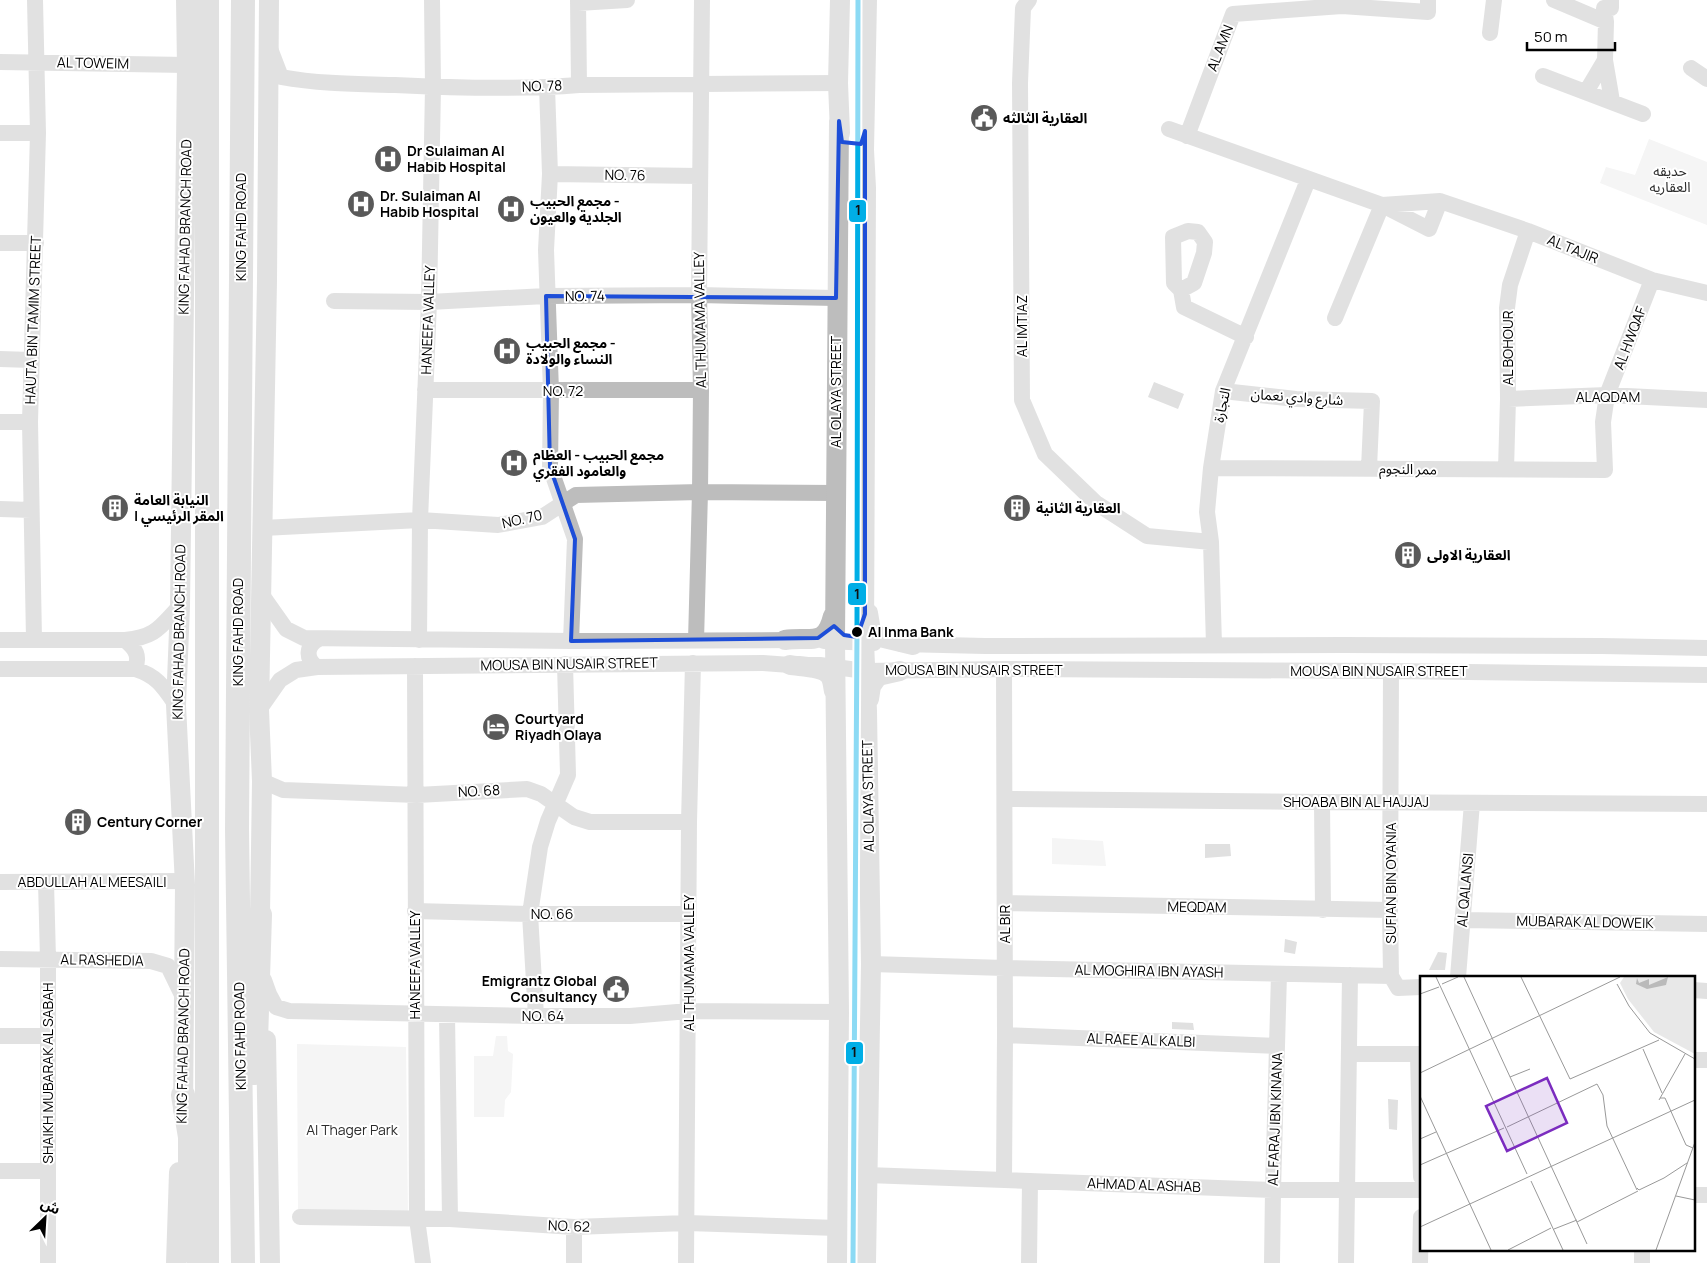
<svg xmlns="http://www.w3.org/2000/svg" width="1707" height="1263" viewBox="0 0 1707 1263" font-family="Manrope,'Noto Sans Arabic',sans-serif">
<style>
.green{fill:#e8e8e8}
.water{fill:#bababa}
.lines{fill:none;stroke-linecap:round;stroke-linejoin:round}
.minor{stroke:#bdbdbd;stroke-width:16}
.major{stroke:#bdbdbd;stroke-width:20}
.highway{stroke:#bdbdbd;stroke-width:24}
.metro-1-casing{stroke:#fff;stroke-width:9}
.metro-1{stroke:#00aee6;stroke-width:5}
.marked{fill:none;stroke:#1d4ed8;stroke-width:4;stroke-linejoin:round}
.stop-dot{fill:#000;stroke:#fff;stroke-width:2}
.labels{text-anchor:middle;stroke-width:4;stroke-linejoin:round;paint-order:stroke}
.street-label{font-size:14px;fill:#000;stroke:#fff}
.poi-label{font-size:14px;font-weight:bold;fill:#000;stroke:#fff;text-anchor:start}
.park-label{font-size:14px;fill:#2c2c2c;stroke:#fff}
.stop-label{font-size:14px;font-weight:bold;fill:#000;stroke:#fff;text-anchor:start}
.inset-road{fill:none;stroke:#999;stroke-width:1}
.view{fill:#7b2cbf;fill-opacity:0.15;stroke:#7b2cbf;stroke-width:2.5}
.inset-edge{fill:none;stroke:#000;stroke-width:2.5}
.line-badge{stroke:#fff;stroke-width:2}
.pale-badge-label{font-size:14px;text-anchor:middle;font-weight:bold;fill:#111}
</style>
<rect width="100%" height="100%" fill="#fff"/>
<path class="green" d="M1649 139 1707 162V225L1600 183 1606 167 1635 175Z
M1052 838 1103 841 1106 866 1052 864Z
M496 1036H507L508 1051 513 1054 511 1092 505 1100 504 1117H474V1056H493Z
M297 1044 406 1047 408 1218 298 1214Z"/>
<path class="water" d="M1154 382 1184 394 1178 409 1148 397Z
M1205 844H1230L1231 856 1205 858Z
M1285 939 1297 942 1295 954 1284 952Z
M1438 952 1447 953 1445 970H1429Z
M1172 1022 1193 1023 1194 1030 1172 1029Z
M1388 1099 1398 1100 1397 1130 1389 1129Z"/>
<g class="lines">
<path class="minor" d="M578 0 579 85
M1029 0 1023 8 1020 83 1022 400 1045 454 1096 503 1147 536 1211 542
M1554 0 1606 22 1605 60 1612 101
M578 3 627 0
M1606 22 1604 8H1611V0
M1490 33 1494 0
M271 51 281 77C319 84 357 84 395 85 456 88 518 90 579 85L838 83
M0 62 187 65
M1691 68 1707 79
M1543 76 1643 114
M547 87 550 174 546 250 551 391 550 467 575 539 571 641
M1586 92 1605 60
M1169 129 1382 205 1440 201 1528 231 1652 280 1707 293
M0 133H38
M1187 136 1233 14 1342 6 1428 12V0
M550 174 700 176
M0 243H36
M1181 290 1194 283 1204 253 1205 242 1198 232 1188 231 1173 237 1174 283 1181 290 1184 307 1246 337
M334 301 429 302 546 296 699 295 836 298
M1335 318 1382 205 1429 229 1440 201
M0 359 31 360
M425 390H701
M1223 391 1296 399 1372 401 1369 468
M1508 399 1607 395 1707 400
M0 422H30
M1211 468 1605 470 1603 422 1607 395 1652 280
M1506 469 1508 399 1507 308 1510 285 1528 231
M0 509 31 510
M263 528 420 520 498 525 542 517 576 495 700 492 837 493
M262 595 286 629 304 638 571 641 797 640
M34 639 30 422 38 133 35 0
M0 640H125C156 637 160 627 180 606
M125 640C136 649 140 656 135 669
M419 640 420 520 429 302 433 87 432 0
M696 641 700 492 701 390 699 295 702 0
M824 641 874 643
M901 644 985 646 1343 645 1602 646 1707 648
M1214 645 1211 542 1207 512 1211 468 1223 391 1308 180
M415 666 417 1219 423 1263
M317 667C305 659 306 645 319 639
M0 669H135C157 676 163 686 176 705
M1004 669 1005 1035 1004 1180
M1391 671 1390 910 1391 976
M259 710 280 680 296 670 317 667 763 663 790 665H820L865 671 1004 669 1391 671 1707 675
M262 781 283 790 417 795 527 789 541 794 574 817 590 822H689
M1005 799 1322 802 1707 804
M1322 802 1323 910
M0 882 185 881
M46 882 48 959V1263
M1005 903 1390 910
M415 911 530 914H688
M1462 920 1707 924
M0 959 151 961 168 966 183 997
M871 964 1005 968 1391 976 1398 988 1421 987
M1458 977 1472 803
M264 980 269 994 276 1007 289 1011 536 1016H630L689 1011 839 1012
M1693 990 1707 991
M447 1015 450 1219
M536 1016 530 914 540 847 548 821 568 775 565 664
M1005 1035 1277 1046
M0 1036H47
M1349 1054H1421
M1418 1054 1421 1177
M1693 1060H1707
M0 1171H48
M867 1175 1273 1190H1421
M1693 1195H1707
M300 1217 450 1219 574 1227 687 1223 837 1228
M574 1263V1227
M686 1263 689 822 693 663
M1029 1263 1030 1181
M1272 1263 1273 1190 1279 974
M1346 1263 1350 975
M1420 1263 1421 1217
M1642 1263V1249"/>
<path class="major" d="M840 0 838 83 840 133
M868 613 871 631 880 637 913 645
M785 640C811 636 825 648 833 616
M790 665C801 667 826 666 831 678 833 682 833 687 834 691
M869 699 871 686 878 676 900 671
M261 931 260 915 262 781 259 710 267 281 269 0
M266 1040 270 1263
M183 1110 185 885 176 705 180 606 187 67 186 0
M176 1263 179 1172
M837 1263 839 1012 835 641 839 121
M866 1263 871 964 867 711 864 642 866 188 864 150 867 0"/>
<path class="highway" d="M255 1073 260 915
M183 1095 190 1137V1219L192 1252
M207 1263V0
M243 1263 237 829 243 0"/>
<g class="metro-1-casing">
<path id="metro-1" d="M853 1263 857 630 858 0"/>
</g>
<use href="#metro-1" class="metro-1"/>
</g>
<path d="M0 0H1707V1263H0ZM839 121 842 142 861 144 865 131V614L857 637 844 635 834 626 818 638 571 641 575 539 550 467 546 296 836 298Z" fill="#fff" fill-opacity=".55" fill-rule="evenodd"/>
<path class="marked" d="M839 121 842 142 861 144 865 131V614L857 637 844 635 834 626 818 638 571 641 575 539 550 467 546 296 836 298Z"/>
<defs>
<g id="civic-disc" transform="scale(1.4375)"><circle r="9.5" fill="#595959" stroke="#fff"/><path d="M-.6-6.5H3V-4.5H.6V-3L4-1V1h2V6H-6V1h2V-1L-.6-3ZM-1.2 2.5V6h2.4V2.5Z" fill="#fff"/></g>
<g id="hospital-disc" transform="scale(1.4375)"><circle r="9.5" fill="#595959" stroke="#fff"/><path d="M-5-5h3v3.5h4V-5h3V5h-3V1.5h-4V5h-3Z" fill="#fff"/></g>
<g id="building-disc" transform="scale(1.4375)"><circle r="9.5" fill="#595959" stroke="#fff"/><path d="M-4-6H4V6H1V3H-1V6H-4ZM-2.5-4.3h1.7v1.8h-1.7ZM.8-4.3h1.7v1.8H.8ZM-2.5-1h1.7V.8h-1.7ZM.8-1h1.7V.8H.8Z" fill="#fff"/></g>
<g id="hotel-disc" transform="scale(1.4375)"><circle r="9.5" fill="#595959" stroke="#fff"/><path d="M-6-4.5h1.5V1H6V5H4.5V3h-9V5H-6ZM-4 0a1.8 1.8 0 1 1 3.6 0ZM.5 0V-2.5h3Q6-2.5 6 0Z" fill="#fff"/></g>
</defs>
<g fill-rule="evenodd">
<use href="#civic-disc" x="984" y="118"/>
<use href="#hospital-disc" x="388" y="159"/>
<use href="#hospital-disc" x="361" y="204"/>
<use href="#hospital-disc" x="511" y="209"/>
<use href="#hospital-disc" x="507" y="351"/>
<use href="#hospital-disc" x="514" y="463"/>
<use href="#building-disc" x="115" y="508"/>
<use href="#building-disc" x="1017" y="508"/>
<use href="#building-disc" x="1408" y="555"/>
<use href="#hotel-disc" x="496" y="727"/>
<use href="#building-disc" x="78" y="822"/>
<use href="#civic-disc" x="616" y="989"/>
</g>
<circle class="stop-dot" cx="857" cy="632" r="6"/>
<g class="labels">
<g class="street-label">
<text transform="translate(1220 48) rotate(-69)" y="5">AL AMN</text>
<text transform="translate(93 63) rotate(1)" y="5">AL TOWEIM</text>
<text transform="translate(542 86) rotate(-2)" y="5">NO. 78</text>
<text transform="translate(625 175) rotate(1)" y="5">NO. 76</text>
<text transform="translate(185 227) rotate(-89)" y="5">KING FAHAD BRANCH ROAD</text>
<text transform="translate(241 227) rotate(-90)" y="5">KING FAHD ROAD</text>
<text transform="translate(1573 249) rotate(22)" y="5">AL TAJIR</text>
<text transform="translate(585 296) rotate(-1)" y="5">NO. 74</text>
<text transform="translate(33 320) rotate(-88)" y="5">HAUTA BIN TAMIM STREET</text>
<text transform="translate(428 320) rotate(-88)" y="5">HANEEFA VALLEY</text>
<text transform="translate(700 320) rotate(-91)" y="5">AL THUMAMA VALLEY</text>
<text transform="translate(1022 326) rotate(-90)" y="5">AL IMTIAZ</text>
<text transform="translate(1630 338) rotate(-69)" y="5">AL HWQAF</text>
<text transform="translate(1508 348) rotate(-90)" y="5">AL BOHOUR</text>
<text x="563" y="396">NO. 72</text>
<text transform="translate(836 392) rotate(-90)" y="5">AL OLAYA STREET</text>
<text transform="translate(1297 397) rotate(4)" y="5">شارع وادي نعمان</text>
<text x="1608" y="402">ALAQDAM</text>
<text transform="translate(1222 405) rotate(-78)" y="5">التجارة</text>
<text transform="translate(1408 469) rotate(1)" y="5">ممر النجوم</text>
<text transform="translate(522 519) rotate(-13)" y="5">NO. 70</text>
<text transform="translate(179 632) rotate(-89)" y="5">KING FAHAD BRANCH ROAD</text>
<text transform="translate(238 632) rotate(-90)" y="5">KING FAHD ROAD</text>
<text transform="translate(569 664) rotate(-1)" y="5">MOUSA BIN NUSAIR STREET</text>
<text x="974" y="675">MOUSA BIN NUSAIR STREET</text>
<text x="1379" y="676">MOUSA BIN NUSAIR STREET</text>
<text transform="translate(479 791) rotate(-3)" y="5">NO. 68</text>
<text transform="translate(868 796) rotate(-91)" y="5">AL OLAYA STREET</text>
<text x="1356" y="807">SHOABA BIN AL HAJJAJ</text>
<text x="92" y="887">ABDULLAH AL MEESAILI</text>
<text transform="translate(1391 883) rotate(-90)" y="5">SUFIAN BIN OYANIA</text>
<text transform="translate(1465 890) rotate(-85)" y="5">AL QALANSI</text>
<text transform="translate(1197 907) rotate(1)" y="5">MEQDAM</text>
<text x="552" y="919">NO. 66</text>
<text transform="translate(1585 922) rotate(1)" y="5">MUBARAK AL DOWEIK</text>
<text transform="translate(1005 924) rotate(-90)" y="5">AL BIR</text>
<text transform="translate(102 960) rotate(1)" y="5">AL RASHEDIA</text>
<text transform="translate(689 963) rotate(-90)" y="5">AL THUMAMA VALLEY</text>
<text transform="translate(415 965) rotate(-90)" y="5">HANEEFA VALLEY</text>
<text transform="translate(1149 971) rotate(1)" y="5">AL MOGHIRA IBN AYASH</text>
<text x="543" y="1021">NO. 64</text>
<text transform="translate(183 1036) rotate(-89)" y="5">KING FAHAD BRANCH ROAD</text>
<text transform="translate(240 1036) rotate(-91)" y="5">KING FAHD ROAD</text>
<text transform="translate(1141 1040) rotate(2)" y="5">AL RAEE AL KALBI</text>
<text transform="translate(48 1073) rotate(-90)" y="5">SHAIKH MUBARAK AL SABAH</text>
<text transform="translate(1275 1119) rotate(-88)" y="5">AL FARAJ IBN KINANA</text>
<text transform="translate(1144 1185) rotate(2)" y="5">AHMAD AL ASHAB</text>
<text transform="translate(569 1226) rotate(2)" y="5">NO. 62</text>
</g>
<g class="poi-label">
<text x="1003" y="123">العقارية الثالثه</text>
<text x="407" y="156">Dr Sulaiman Al<tspan x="407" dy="16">Habib Hospital</tspan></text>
<text x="380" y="201">Dr. Sulaiman Al<tspan x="380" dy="16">Habib Hospital</tspan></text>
<text x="530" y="206">مجمع الحبيب -<tspan x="530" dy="16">الجلدية والعيون</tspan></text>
<text x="526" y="348">مجمع الحبيب -<tspan x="526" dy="16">النساء والولادة</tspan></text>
<text x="533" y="460">مجمع الحبيب - العظام<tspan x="533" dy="16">والعامود الفقري</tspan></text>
<text x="134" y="505">النيابة العامة<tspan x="134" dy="16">| المقر الرئيسي</tspan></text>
<text x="1036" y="513">العقارية الثانية</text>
<text x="1427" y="560">العقارية الاولى</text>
<text x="515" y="724">Courtyard<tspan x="515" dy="16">Riyadh Olaya</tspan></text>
<text x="97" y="827">Century Corner</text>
<text x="597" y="986" text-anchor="end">Emigrantz Global<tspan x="597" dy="16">Consultancy</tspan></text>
</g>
<g class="park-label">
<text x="1670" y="176">حديقه<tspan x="1670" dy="16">العقاريه</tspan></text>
<text x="352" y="1135">Al Thager Park</text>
</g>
<g class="stop-label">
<text x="868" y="637">Al Inma Bank</text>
</g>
</g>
<g transform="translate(1420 976)">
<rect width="275" height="275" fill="#fff"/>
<path d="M204 1H275V78L234 56 208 23 200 7Z" fill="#e8e8e8"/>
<path d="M248 1 246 9 227 13 216 8 217 2 219 7 229 3V9Z" fill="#bababa"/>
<path class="inset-road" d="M16 1 107 198M44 1 167 268M101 1 150 103 239 64M22 8 38 1M197 8 209 30 230 57 275 83M0 18 19 11M223 73 242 117M0 97 200 1M90 101 110 93M0 120 71 274M240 122H245L266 169 273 172M239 124 265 78M87 151 177 108 183 119 187 150 217 214M0 163 16 156M0 189 84 152M111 205 143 274M217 212 219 214 244 202 267 187M256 220 275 224M157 246 218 215M0 251 275 124M134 253 157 244M88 274 131 252M236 274 275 166"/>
<path class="view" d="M127 102 147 147 87 175 66 130Z"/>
<rect width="275" height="275" class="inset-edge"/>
</g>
<g class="line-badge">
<rect x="848" y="199" width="19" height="24" rx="5" fill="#00aee6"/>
<rect x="847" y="582" width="20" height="24" rx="5" fill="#00aee6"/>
<rect x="845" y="1041" width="19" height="24" rx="5" fill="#00aee6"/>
</g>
<g class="pale-badge-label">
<text x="858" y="215">1</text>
<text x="857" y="599">1</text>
<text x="854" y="1057">1</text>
</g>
<g transform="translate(45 1218) rotate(25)" stroke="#ffffff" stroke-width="4" paint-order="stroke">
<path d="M0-4L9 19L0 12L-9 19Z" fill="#000000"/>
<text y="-8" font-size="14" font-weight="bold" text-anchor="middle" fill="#000000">ش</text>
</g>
<path d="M1527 42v8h88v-8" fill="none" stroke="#000000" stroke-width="2.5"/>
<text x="1534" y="42" font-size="15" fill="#000000" stroke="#ffffff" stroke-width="4" paint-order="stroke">50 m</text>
</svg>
